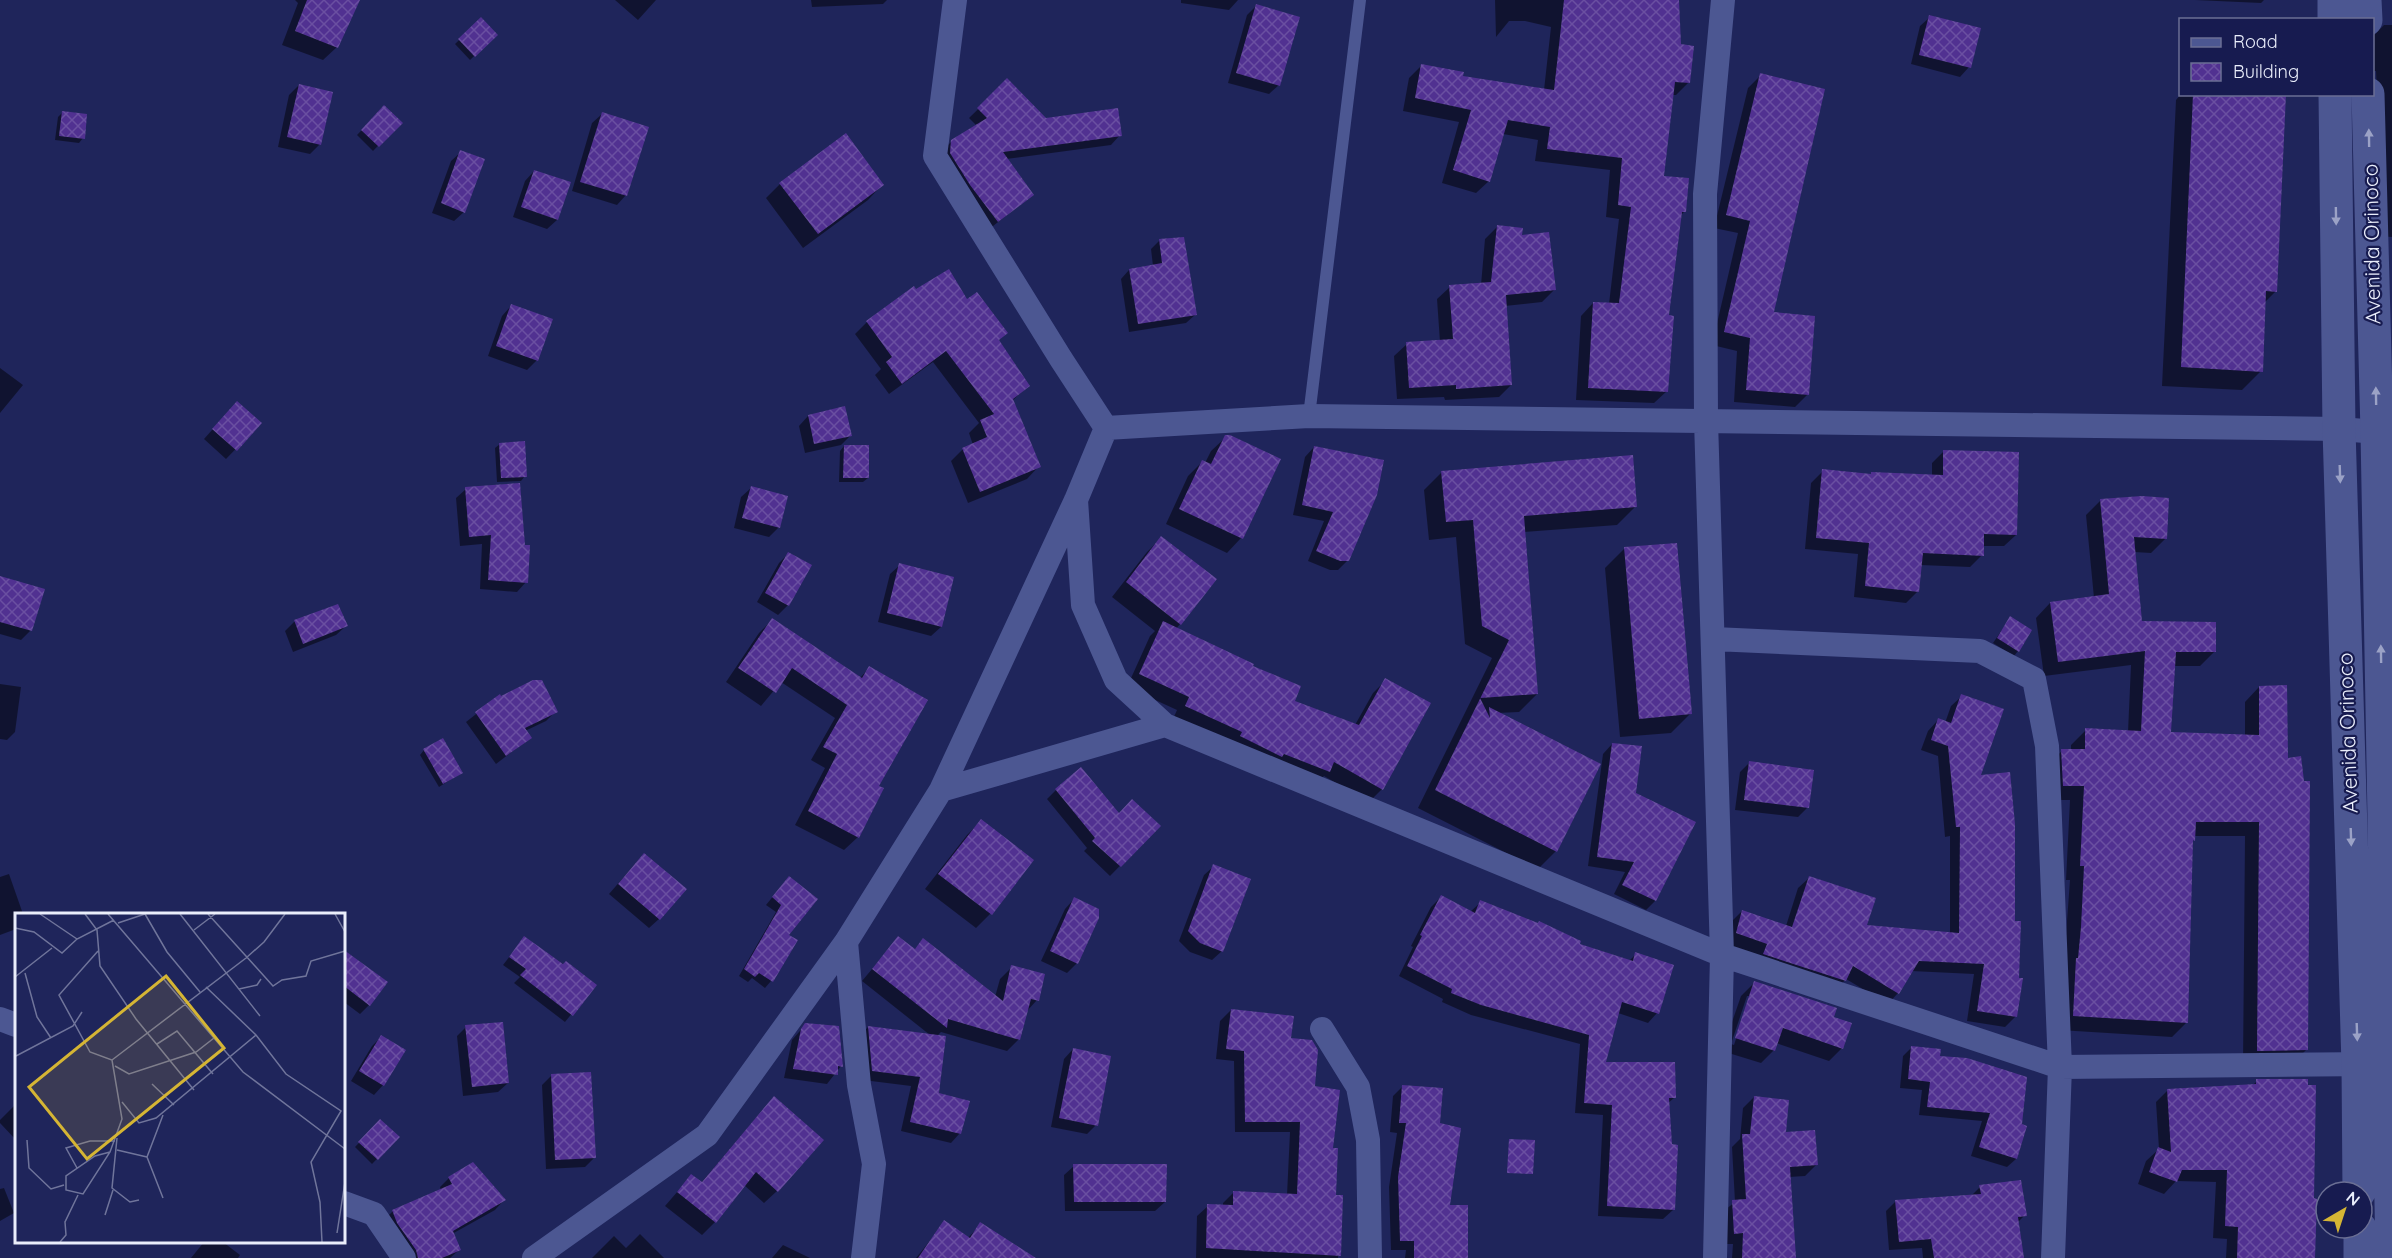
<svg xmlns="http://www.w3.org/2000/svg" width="2392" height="1258" viewBox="0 0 2392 1258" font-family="Quicksand,sans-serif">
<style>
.shadow{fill:#0007;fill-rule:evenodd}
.building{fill:url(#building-cross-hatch)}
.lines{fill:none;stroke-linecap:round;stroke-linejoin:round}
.service{stroke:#4c5792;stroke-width:12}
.minor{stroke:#4c5792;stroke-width:24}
.secondary{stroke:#4c5792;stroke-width:33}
.oneway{fill:#9ba2c6}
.labels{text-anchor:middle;stroke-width:4.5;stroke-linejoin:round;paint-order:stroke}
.street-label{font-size:21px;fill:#eaeefb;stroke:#171b50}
.inset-road{fill:none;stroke:#70759b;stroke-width:1.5}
.view{fill:#d5b534;fill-opacity:0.15;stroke:#d5b534;stroke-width:3}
.inset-edge{fill:none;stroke:#eaeefb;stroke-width:3}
</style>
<defs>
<pattern id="building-cross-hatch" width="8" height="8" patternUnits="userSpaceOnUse" patternTransform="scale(1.5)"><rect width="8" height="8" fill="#513191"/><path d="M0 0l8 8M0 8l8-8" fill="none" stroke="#6a4fa1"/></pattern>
</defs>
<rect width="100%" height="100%" fill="#1f255b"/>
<path class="shadow" d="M295 0H359L337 47 323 60 282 45 298 3Z
M615 0H656L638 20Z
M811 0H887L883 4 812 7Z
M1181 0H1238L1229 10 1181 3Z
M1495 0H1678L1680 45 1688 83 1676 95H1672L1663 177 1684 212 1680 216 1667 316V391L1654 403 1576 400 1581 316 1593 303 1609 304 1619 219 1606 217 1610 170 1535 161 1538 140 1503 134 1489 181 1476 193 1442 183 1459 122 1403 111 1409 78 1422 65 1461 77 1544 90 1551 27 1525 21H1509L1496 37Z
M2195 0H2264L2261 3Z
M1256 6 1279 85 1269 94 1228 83 1247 15Z
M1930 17 1969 67 1960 77 1911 64 1920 26Z
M481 19 496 35 470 60 455 44Z
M2384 25H2392V237L2375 236 2378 112 2376 71H2372V37Z
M1761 75 1772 314 1808 394 1795 407 1734 402 1737 351 1712 345 1738 233 1714 228 1748 88Z
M1007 81 1046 120 1120 135 1111 145 1006 159 1032 195 988 230 942 151 952 141 977 126 969 118Z
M299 85 320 144 310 154 278 147 289 95Z
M2181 94H2285L2276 291 2264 303 2261 371 2242 390 2162 386 2176 100Z
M384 107 400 123 373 151 357 135Z
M62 113 83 138 79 143 55 140 58 117Z
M602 114 626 195 617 205 572 191 592 123Z
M461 152 464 212 454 221 432 213 451 161Z
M534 171 569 183 557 220 547 229 513 217 525 181Z
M780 184 882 185 868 200 803 248 766 198Z
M1497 227 1520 237 1554 290 1542 302 1505 306 1511 385 1499 397 1445 400 1444 397 1397 399 1394 356 1407 344 1440 342 1437 299 1450 287 1481 285 1485 239Z
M1160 240 1195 315 1186 323 1129 332 1121 279 1129 270 1153 266 1151 249Z
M967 302 1006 333 998 341 1028 386 1012 401 1039 466 1027 479 968 503 951 461 963 449 973 445 969 433 979 423 933 362 889 394 875 375 881 369 855 334 867 322Z
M511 306 537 360 527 370 488 356 502 316Z
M0 368 23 385 0 413Z
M228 412 260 424 226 459 204 439Z
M808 416 850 436 841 445 805 453 799 426Z
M1226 437 1279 460 1241 538 1227 553 1166 524 1188 476 1202 462 1205 463 1211 451Z
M500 444 525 476 521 481 497 482 495 448Z
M844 446 868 478 863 482H839L840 451Z
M1314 447 1348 560 1338 570H1330L1308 561 1324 521 1293 515 1305 457Z
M1944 451 2016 535 2004 546H1982V555L1970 567 1920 565 1918 591 1906 603 1854 597 1858 554 1805 549 1811 483 1823 471 1870 475 1932 476V463Z
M1442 472 1635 507 1617 525 1523 532 1537 694 1519 712 1497 713 1556 851 1538 869 1418 808 1492 658 1465 644 1456 537 1429 540 1424 490Z
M751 488 779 527 769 537 734 528 741 497Z
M466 489 523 546 526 582 517 592 480 589 482 544 460 546 456 498Z
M2101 500 2166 538 2151 553 2134 552 2141 623 2215 651 2200 666H2174L2169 733 2245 736V702L2259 687 2286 760 2306 1050 2292 1064 2243 1065 2245 836H2194L2192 842 2186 1023 2172 1037 2059 1030 2070 880H2066L2070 800H2049L2047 765 2062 751H2071V745L2086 730 2128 732 2131 665 2044 676 2036 618 2050 603 2094 598 2086 515Z
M1161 538 1215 580 1176 629 1251 667 1293 701 1355 725 1373 693 1386 680 1382 789 1369 802 1324 776 1316 784 1173 719 1177 710 1127 687 1150 636 1155 631 1112 597 1147 552Z
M1624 549 1690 714 1671 733 1620 737 1605 568Z
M788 554V605L778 615 757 602 779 563Z
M900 565 941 627 931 636 878 622 890 574Z
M0 578 31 630 21 640 0 634Z
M338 605 346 626 336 635 293 652 285 631 294 622Z
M2010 618 2018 651 2014 656 1993 643Z
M772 620 860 678 869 668 877 786 858 837 844 850 795 825 825 768 811 760 835 718 781 682 761 706 726 682 759 633Z
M0 684 21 687 15 732 7 740 0 739Z
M499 696 556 711 546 721 525 731 530 738 496 764 466 722Z
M1962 696 2013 922 2017 979 2016 1016 2005 1027 1967 1021 1974 974 1911 971 1898 993 1888 1004 1846 979 1835 991 1726 944 1731 922 1742 911 1786 926 1798 888 1809 878 1865 926 1950 934V836L1945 837 1938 756 1921 750 1928 731 1938 720 1945 723 1951 706Z
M1612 744 1635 794 1694 823 1655 901 1646 910 1614 894 1625 872 1588 866 1603 754Z
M424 750 461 773 439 787 420 755Z
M1749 763 1807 808 1798 817 1735 810 1740 772Z
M1056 790 1119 815 1159 826 1110 876 1084 851 1087 848 1047 799Z
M981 821 1032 860 990 914 976 928 925 889 967 835Z
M635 864 659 919 649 928 609 894Z
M1214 866 1222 951 1212 960 1190 952 1179 941 1204 875Z
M9 874 23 914H16V929L0 935V877Z
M783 884 787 935 796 940 771 981 765 988 752 978 748 982 739 976 776 912 766 905Z
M1441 897 1470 912 1481 902 1578 945 1629 961 1636 954 1657 1013 1648 1023 1618 1013 1604 1063 1674 1098 1667 1104 1673 1210 1663 1219 1598 1216 1603 1115 1575 1113 1580 1044 1471 1015 1442 1002 1443 999 1399 976 1413 947 1411 946 1431 907Z
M1074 899 1077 963 1067 973 1041 961 1065 909Z
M524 938 595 985 565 1022 514 983 520 977 503 965Z
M898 938 914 950 924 940 995 997 1000 979 1012 967 1037 1000 1027 1011 1019 1039 1007 1051 941 1032 937 1036V1095L960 1133 951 1143 901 1131 911 1086 863 1080 859 1037 868 1027 930 1035 862 981Z
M345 953 369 1005 360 1014 344 1002Z
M1755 982 1832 1018 1842 1048 1829 1061 1776 1043 1774 1050 1761 1063 1722 1051 1741 996ZM1747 996H1750L1734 1045 1731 1044Z
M1231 1010 1290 1039 1313 1087 1331 1149 1335 1197H1341L1338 1258H1196L1197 1216 1208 1206H1223V1203L1234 1192 1287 1195 1290 1132H1235L1234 1061 1216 1059 1220 1021Z
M806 1024 841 1066 827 1084 784 1078 792 1040Z
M466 1027 508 1083 498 1092 463 1096 457 1036Z
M381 1037 383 1085 374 1095 351 1081 372 1046Z
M1912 1047 1938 1057 2021 1125 2026 1127 2016 1159 2007 1167 1971 1156 1982 1121 1919 1115 1922 1090 1900 1088 1903 1056Z
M1073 1049 1096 1125 1087 1134 1051 1127 1064 1059Z
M552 1075 594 1158 585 1167 546 1169 542 1085Z
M2257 1081 2313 1258H2226L2227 1239 2213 1238 2216 1182 2176 1181 2164 1194 2138 1184 2146 1161 2159 1149 2156 1102 2168 1090 2252 1086Z
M1403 1086 1438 1124 1448 1206 1467 1258H1405L1406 1250H1391L1389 1187 1397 1133 1390 1132 1393 1096Z
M1754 1097 1784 1134 1816 1165 1805 1176 1789 1177 1783 1258H1732L1733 1244H1723L1721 1213 1735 1202 1732 1147 1740 1139 1743 1108Z
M16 1104V1140L0 1123V1120Z
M762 1111 777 1191 764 1203 744 1185 715 1222 702 1235 665 1206 691 1176 701 1183Z
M380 1121 398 1137 372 1164 355 1147Z
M1074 1166 1165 1202 1155 1211H1065L1064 1175Z
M449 1178 504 1200 495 1210 452 1234 459 1250 450 1258H405L383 1221 393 1211 441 1190 440 1187Z
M1980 1187 2025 1215 2017 1223 2022 1258H1923L1922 1248 1889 1250 1886 1211 1896 1201 1971 1196Z
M4 1188 14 1213 0 1221V1189Z
M945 1222 968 1238 981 1224 1009 1258H916Z
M640 1234 664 1258H592L614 1236 626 1248Z
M204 1242H223L240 1255 238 1258H191Z
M783 1245 810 1258H772Z"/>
<path class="building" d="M307 0H360L338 48 295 31Z
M1564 0H1679L1681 44 1694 46 1690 83 1675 82 1664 176 1689 178 1686 212H1682L1669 315 1674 316 1668 392 1588 388 1593 302 1619 303 1631 207 1618 205 1622 158 1547 149 1550 127 1508 120 1490 182 1453 170 1471 110 1415 98 1421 64 1464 72 1463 76 1554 90Z
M1256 4 1300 17 1280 86 1236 73Z
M1929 15 1981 28 1971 68 1919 55Z
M481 17 498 35 475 57 458 39Z
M1760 73 1825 89 1774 312 1815 316 1809 395 1746 390 1750 338 1724 332 1750 221 1726 215Z
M1007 78 1046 118 1118 108 1122 136 1003 152 1034 195 998 222 970 185 950 153 951 140 987 118 977 108Z
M299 84 333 92 321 145 287 137Z
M2193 94H2286L2277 292 2266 291 2263 372 2181 367Z
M384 105 403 123 379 147 361 130Z
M62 111 87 114 85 139 59 136Z
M602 112 649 127 627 196 580 182Z
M846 133 884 185 818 234 779 183Z
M460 150 485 159 465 213 441 203Z
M534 170 571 182 558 220 521 207Z
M1497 225 1523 228 1522 235 1549 232 1556 290 1506 295 1512 385 1456 389V385L1409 388 1406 342 1453 339 1449 285 1491 282Z
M1184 237 1197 315 1138 324 1129 269 1162 263 1159 239Z
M949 269 967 299 977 292 1008 333 999 340 1030 386 1013 399 1041 467 980 492 962 448 987 437 980 420 994 414 946 351 902 384 886 362 892 357 866 321 914 286 916 289Z
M511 304 553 319 538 361 496 346Z
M237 401 262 423 237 451 212 429Z
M845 406 852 436 814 444 808 415Z
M1225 435H1230L1281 459 1243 539 1179 509 1202 460 1211 464Z
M525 441 527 477 501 478 499 443Z
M844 445H869V478H843Z
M1314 446 1384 460 1377 495 1349 561H1340L1316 551 1333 512 1302 505Z
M1943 450 2019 452 2017 535 1984 534V556L1923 553 1919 592 1865 586 1869 543 1816 538 1822 469 1871 474V472L1943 475Z
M1633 455 1637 507 1524 516 1538 694 1480 698 1490 718 1489 707 1601 764 1557 852 1435 790 1509 640 1482 626 1473 520 1446 522 1441 471Z
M520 483 525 545H530L528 583 488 580 491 535 469 537 465 487Z
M751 486 788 496 780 528 742 518Z
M2142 496 2169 498 2167 539 2134 537 2142 621 2216 622V652H2176L2171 732 2259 735V686L2287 685 2288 758 2301 756 2304 781H2310L2308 1050 2257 1051 2259 822H2196L2195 841 2193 840 2188 1023 2073 1016 2076 958H2078L2081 927 2084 866H2080L2084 786H2063L2061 749H2085V728L2141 731 2145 651 2058 662 2050 602 2109 594 2100 499Z
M1161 536 1217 579 1181 625 1126 582Z
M1677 543 1692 714 1639 719 1624 547Z
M788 552 812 565 789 606 765 593Z
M899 563 954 577 942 627 887 613Z
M0 576 45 589 32 631 0 622Z
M338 604 348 626 303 644 294 620Z
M2010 616 2032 630 2019 652 1997 638Z
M772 618 862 678 869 666 928 700 879 786 884 788 859 838 808 811 837 754 823 747 847 705 792 668 776 693 738 668Z
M1163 621 1254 664 1253 666 1301 686 1295 701 1359 725 1385 678 1431 703 1383 790 1334 762 1330 772 1284 754 1282 757 1240 736 1242 732 1185 706 1189 697 1139 674Z
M533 680H542L558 712 525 728 532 738 506 756 475 712 500 694 501 696Z
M1961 694 2004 709 1981 775 2010 772 2015 824V921H2021L2019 978H2023L2017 1017 1977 1011 1984 964 1919 961 1899 994 1853 966 1846 981 1763 954 1767 944 1736 933 1742 910 1792 927 1809 876 1876 898 1867 925 1959 933 1960 827H1956L1948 746 1931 740 1938 718 1951 723Z
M443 738 463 773 443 784 423 749Z
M1612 743 1642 746 1636 793 1696 822 1656 901 1622 885 1634 862 1597 857Z
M1749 761 1814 770 1809 808 1744 800Z
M1081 767 1119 813 1132 799 1161 826 1121 867 1092 841 1095 838 1055 789Z
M981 819 1034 860 992 915 938 874Z
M644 853 687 889 660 920 618 884Z
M1213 864 1251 879 1223 952 1200 943 1188 931Z
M789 876 818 899 789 935 798 940 773 982 759 973 755 977 744 969 781 905 772 897Z
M1441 895 1475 913 1480 900 1538 923 1539 921 1581 941 1580 944 1633 961 1635 952 1674 965 1659 1014 1622 1002 1606 1062H1675L1676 1098H1669L1672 1144 1678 1145 1675 1210 1607 1206 1612 1105 1584 1103 1589 1035 1481 1005 1451 993 1452 989 1407 966 1422 936 1420 935Z
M1074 897 1099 909V918L1078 964 1050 951Z
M524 936 563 964 566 961 597 985 573 1016 520 975 526 969 509 957Z
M898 936 915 949 923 938 1003 1001 1011 965 1045 974 1039 1001 1031 999 1020 1040 948 1019 947 1028 872 969Z
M344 950 388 982 370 1006 344 986Z
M1754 981 1837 1008 1834 1017 1852 1023 1843 1049 1783 1028 1775 1051 1735 1038Z
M1231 1009 1294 1016 1291 1038 1312 1040 1318 1050 1315 1086 1340 1090 1333 1148H1338L1336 1195H1343L1341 1256 1206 1248 1207 1204 1233 1205V1191L1297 1194 1300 1122H1245L1244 1051 1226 1049Z
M503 1022 509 1083 472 1087 465 1025Z
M805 1023 839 1026 843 1067 838 1066V1075L793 1069 801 1029Z
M868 1026 946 1036 939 1093 970 1101 961 1134 910 1122 920 1077 872 1071Z
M381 1035 406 1050 384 1086 359 1071Z
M1911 1046 1941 1049 1940 1056 1967 1058 2027 1077 2022 1124 2027 1126 2017 1159 1979 1147 1990 1113 1927 1107 1930 1082 1908 1079Z
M1073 1048 1111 1056 1098 1126 1059 1118Z
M591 1072 596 1158 555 1160 551 1074Z
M2256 1079H2308V1085H2316L2314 1198 2317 1199 2315 1258H2237L2238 1227 2225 1226 2227 1170H2182L2177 1182 2149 1172 2158 1147 2171 1152 2167 1089 2256 1084Z
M1402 1085 1443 1088 1440 1123 1461 1128 1450 1205H1468V1258H1414V1241H1400L1398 1177 1406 1123H1399Z
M774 1096 824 1140 778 1192 756 1172 716 1223 677 1192 691 1174 702 1182Z
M1754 1096 1789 1100 1786 1132 1815 1130 1818 1165 1790 1167 1796 1258H1742L1743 1233 1734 1234 1732 1200 1746 1199 1742 1134H1750Z
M380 1119 400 1137 378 1160 358 1142Z
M1509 1139 1535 1140 1533 1174 1507 1173Z
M473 1162 506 1200 453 1231 461 1250 442 1258H418L416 1250 397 1223 392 1210 452 1184 448 1177Z
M1073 1164H1167L1166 1202H1074Z
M2021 1180 2027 1216 2018 1217 2024 1258H1934L1931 1239 1899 1242 1895 1200 1981 1194 1979 1185Z
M944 1220 970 1238 980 1222 1036 1258H918Z"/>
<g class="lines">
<path class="service" d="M1309 416 1360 0"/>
<path class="minor" d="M1106 428 1309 416 2339 429 2392 433
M1076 500 1083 605 1116 680 1165 725 1722 955 2060 1067 2375 1064
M1714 639 1980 651 2034 679 2047 746 2060 1067 2053 1258
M941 790 1165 725
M846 942 859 1085 874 1164 863 1258
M0 1019 16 1025
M1322 1029 1358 1087 1368 1140 1370 1258
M344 1203 374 1214 404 1258
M534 1258 707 1135 846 942 941 790 1076 500 1106 428 1061 359 935 156 955 0
M1715 1258 1722 955 1706 420 1705 194 1723 0"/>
<path class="secondary" d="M2334 0V20
M2365 0 2366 20
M2335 94 2339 429 2358 1065 2359 1192
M2368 94 2377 432 2392 1258
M2360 1228V1258"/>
</g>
<defs><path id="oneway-solid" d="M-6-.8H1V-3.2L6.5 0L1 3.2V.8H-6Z" transform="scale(1.5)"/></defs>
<g class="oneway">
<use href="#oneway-solid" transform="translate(2369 138) rotate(-91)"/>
<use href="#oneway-solid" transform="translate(2336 216) rotate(89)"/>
<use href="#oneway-solid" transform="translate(2376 396) rotate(-91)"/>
<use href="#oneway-solid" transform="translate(2340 474) rotate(88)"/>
<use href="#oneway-solid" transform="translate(2381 654) rotate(-91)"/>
<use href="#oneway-solid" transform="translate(2351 837) rotate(88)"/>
<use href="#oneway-solid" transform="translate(2357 1032) rotate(88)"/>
</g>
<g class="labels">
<g class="street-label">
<text transform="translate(2372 244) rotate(-91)" y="7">Avenida Orinoco</text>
<text transform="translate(2348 733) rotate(-92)" y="7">Avenida Orinoco</text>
</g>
</g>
<g transform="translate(15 913)">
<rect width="330" height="330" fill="#1f255b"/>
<path class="inset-road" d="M25 1 62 26M70 1 82 17 85 53 121 106 179 177M93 1 228 159 330 236M130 1 152 39 185 79M165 1 245 103M193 1 258 73 267 67 291 63 296 48 330 38M320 1 330 19M103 10 130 1M0 15 19 19 47 40 62 26 99 7M179 17 200 1M83 38 44 82 75 139 97 147 107 206 95 239 68 281 51 277V263L80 243 95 239M10 60 22 104 36 125M0 64 37 35M191 74 241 122 271 161 326 198 296 249 305 289 307 329M224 76 242 72 246 66M142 131 162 118 198 161M1 143 58 113 67 99M97 147 231 45 249 29 270 1M100 153 114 161 181 139 199 125M137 171 159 192M107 189 124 210 141 205 241 122M148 202 132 244 148 285M102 225 97 275 115 289 124 287M12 227 14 255 36 276 49 272M102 237 132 244M62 255 51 235 75 228H100M90 302 98 277M322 320 330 269M45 329 51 322 50 309 63 282"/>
<path class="view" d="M151 63 209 135 72 246 14 174Z"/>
<rect width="330" height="330" class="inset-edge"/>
</g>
<rect x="2179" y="18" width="195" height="78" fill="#171b50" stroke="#6b6f94" stroke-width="1.5"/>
<rect x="2191" y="38" width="30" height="9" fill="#4c5792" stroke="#6b6f94" stroke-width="1.5"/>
<text x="2233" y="48" font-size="18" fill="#eaeefb">Road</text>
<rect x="2191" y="63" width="30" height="18" fill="url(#building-cross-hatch)" stroke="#6b6f94" stroke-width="1.5"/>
<text x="2233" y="78" font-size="18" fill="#eaeefb">Building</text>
<g transform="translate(2344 1210) rotate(39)"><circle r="28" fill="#171b50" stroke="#6b6f94" stroke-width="1.5"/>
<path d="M0-4.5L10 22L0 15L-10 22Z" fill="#d5b534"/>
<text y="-9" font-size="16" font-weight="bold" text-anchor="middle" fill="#eaeefb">N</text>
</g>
</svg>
